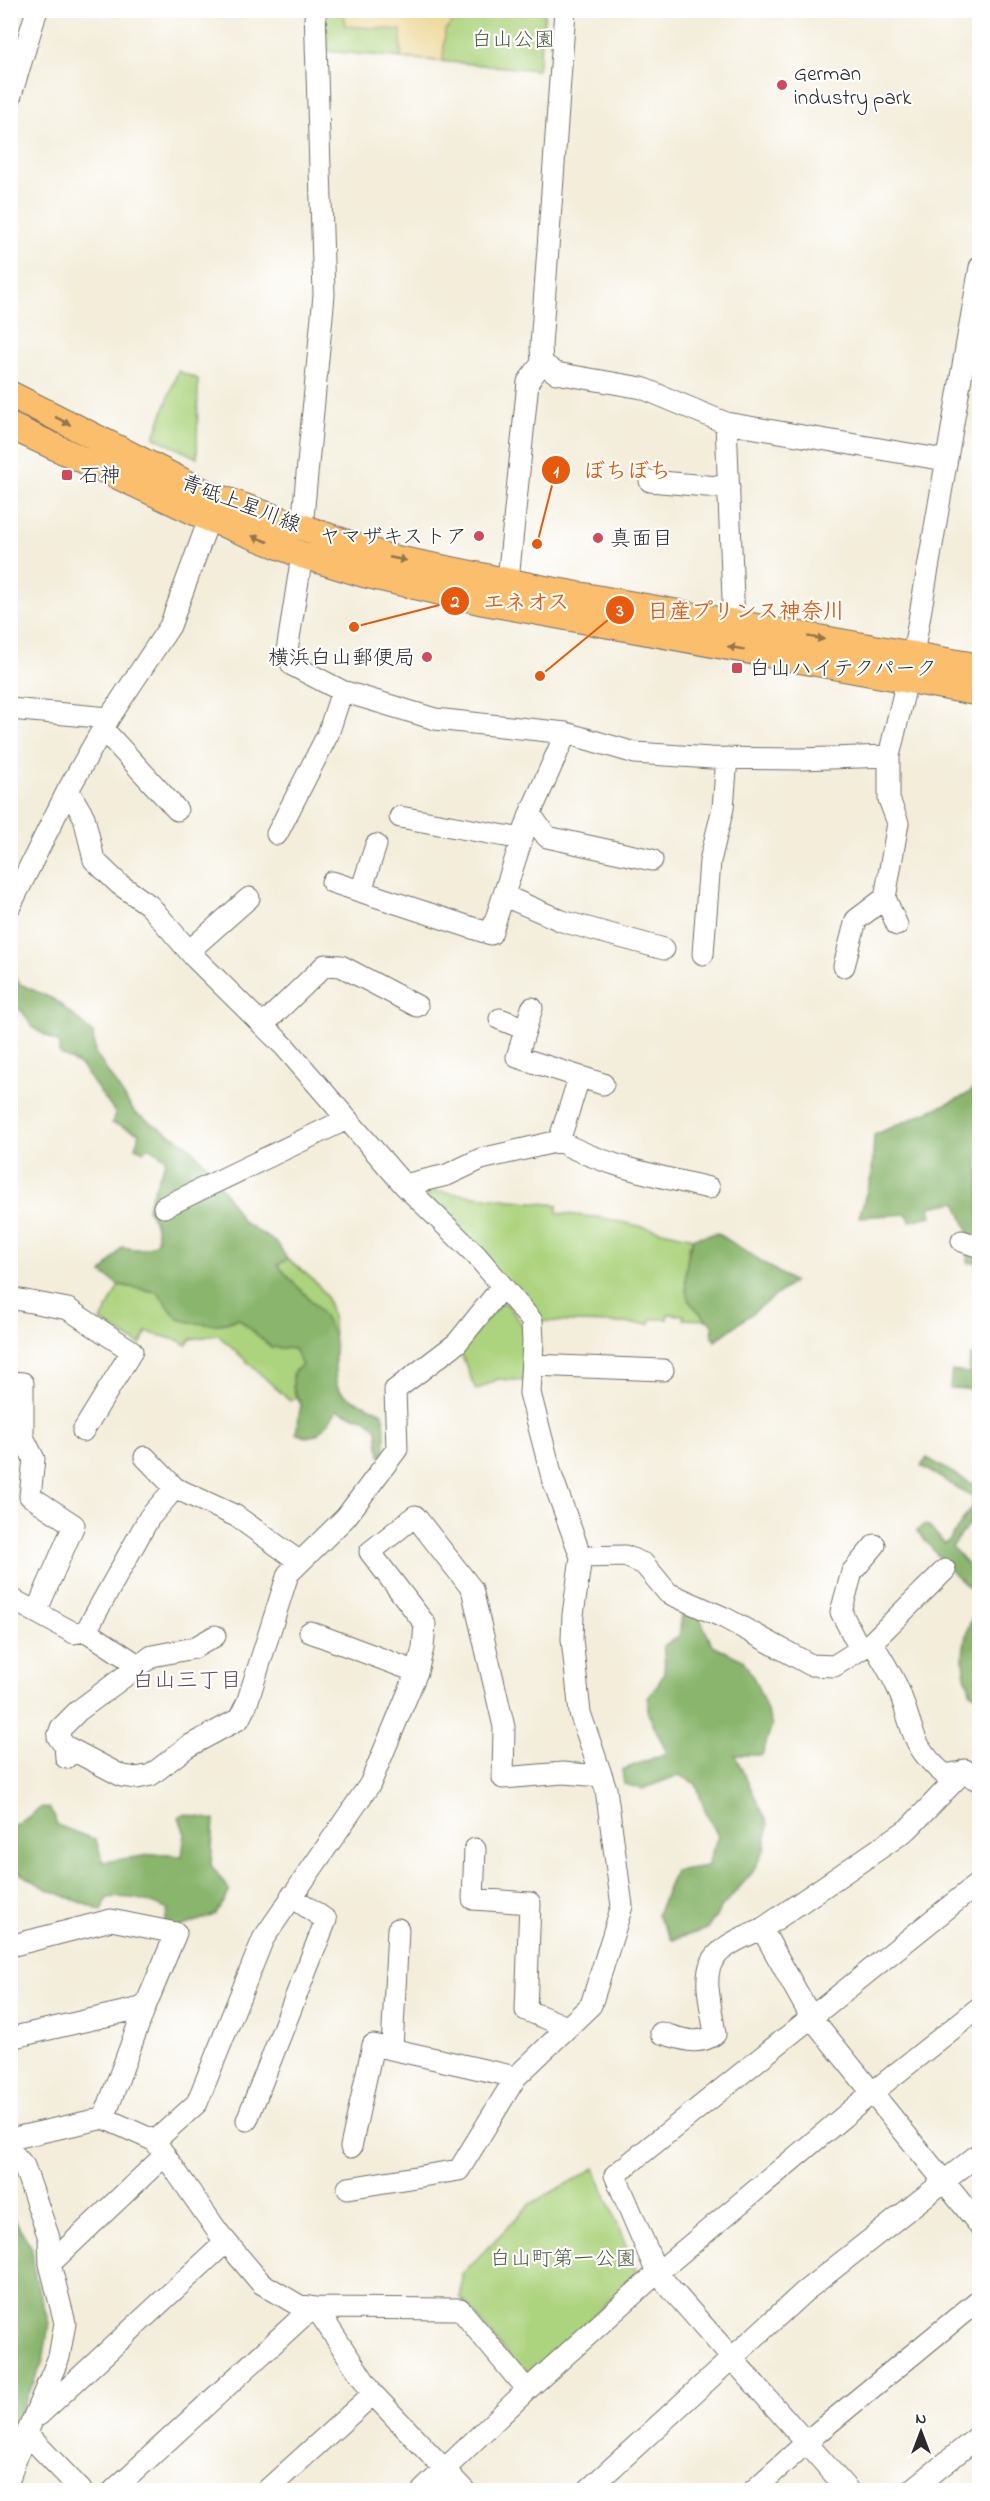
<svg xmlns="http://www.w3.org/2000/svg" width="990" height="2501" viewBox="0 0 990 2501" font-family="'Indie Flower','Klee One',sans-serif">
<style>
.green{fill:#acd37d;stroke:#6c7f54;stroke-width:1.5}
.forest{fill:#89b56c;stroke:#5a704c;stroke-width:1.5}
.sand{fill:#eeda9e;stroke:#8c8264;stroke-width:1.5}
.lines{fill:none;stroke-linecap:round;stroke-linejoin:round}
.minor-casing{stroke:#716f68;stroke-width:23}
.major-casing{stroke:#716f68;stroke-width:28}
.minor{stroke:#fff;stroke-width:21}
.major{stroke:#fabe6d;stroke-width:26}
.oneway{fill:#92744c}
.poi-dot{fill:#d1495b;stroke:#fff;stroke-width:2}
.labels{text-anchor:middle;stroke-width:4.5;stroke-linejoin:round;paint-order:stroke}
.park-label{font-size:21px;fill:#525d44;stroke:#fff}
.poi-label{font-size:21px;fill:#2b2b2b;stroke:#fff;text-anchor:start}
.street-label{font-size:21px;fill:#2b2b2b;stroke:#fff}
.neighbourhood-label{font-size:22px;fill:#644f57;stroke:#fff}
.leader{fill:none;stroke:#e8590c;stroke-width:2}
.callout-dot{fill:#e8590c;stroke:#fff;stroke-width:2}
.mark-label{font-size:18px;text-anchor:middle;font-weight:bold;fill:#fff}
.callout-label{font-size:22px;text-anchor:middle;font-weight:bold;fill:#e8590c;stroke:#fff;stroke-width:4.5;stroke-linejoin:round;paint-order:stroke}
</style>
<rect width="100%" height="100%" fill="#fff"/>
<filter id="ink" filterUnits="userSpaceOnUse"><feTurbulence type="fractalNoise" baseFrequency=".0167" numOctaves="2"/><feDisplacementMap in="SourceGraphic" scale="12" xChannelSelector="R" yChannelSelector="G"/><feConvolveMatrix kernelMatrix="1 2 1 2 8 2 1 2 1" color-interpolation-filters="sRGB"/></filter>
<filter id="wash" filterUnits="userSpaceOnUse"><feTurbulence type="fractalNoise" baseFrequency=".008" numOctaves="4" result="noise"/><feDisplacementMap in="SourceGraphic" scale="24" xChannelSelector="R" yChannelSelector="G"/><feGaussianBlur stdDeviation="1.35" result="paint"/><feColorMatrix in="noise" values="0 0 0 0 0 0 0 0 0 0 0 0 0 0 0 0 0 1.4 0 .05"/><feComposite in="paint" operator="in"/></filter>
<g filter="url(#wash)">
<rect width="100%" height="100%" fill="#f3edda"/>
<path class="green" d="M326 11H545L538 70 327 51Z
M178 371 198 379 197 458 154 437Z
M432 1191 557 1205V1213L603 1218 694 1238 688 1248 690 1302 707 1320 684 1319V1315L668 1314 667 1319H651L650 1324 538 1321 426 1195Z
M287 1259C321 1285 333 1293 334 1338L318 1310 278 1265Z
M119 1285 157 1292 171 1309 238 1318 271 1347 294 1348 302 1365 293 1388 296 1397 290 1401 218 1335 191 1339 186 1345 180 1341 147 1332 140 1345 101 1321Z
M501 1302 507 1304 524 1327V1381L498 1379 476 1390 460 1351Z
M595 2168 637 2273 528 2380 461 2298 462 2274 530 2204Z"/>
<path class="forest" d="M11 973 20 984 55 1000 93 1033 95 1053 135 1113 188 1145 210 1169 243 1222 278 1244 287 1259 278 1265C296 1289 325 1307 334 1338 337 1351 332 1377 338 1388 347 1401 369 1404 382 1413L385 1426V1453L380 1456 377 1429 367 1420 337 1410C327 1425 316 1445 296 1433L301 1405 293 1388V1372L302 1365 294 1349 271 1347 238 1318C222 1328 196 1324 178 1319L157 1292 119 1285 102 1273 122 1247C136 1249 145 1252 157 1242 158 1228 154 1219 147 1208L166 1159 149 1147 144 1151 135 1147 140 1133 112 1123 116 1114 81 1066 59 1053V1043L33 1028 22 1011 11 1005Z
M979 1085V1262L968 1263V1231L956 1202 930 1207 932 1216 910 1221 907 1214 859 1217 872 1174 874 1135 964 1096Z
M717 1233 794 1282 715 1341 712 1337 713 1326C706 1318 696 1310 690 1302 681 1288 687 1251 694 1238Z
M979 1323V1390L950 1388 952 1371 969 1373 970 1356H976Z
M927 1458 979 1488V1511L952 1547 979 1577V1597L952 1572 917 1531 923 1525 929 1526 944 1543 949 1541 973 1505 974 1498 921 1466Z
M979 1607V1697L970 1692C970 1684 966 1682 965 1675 960 1653 966 1623 979 1607Z
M682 1615 699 1616 712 1645 743 1660 757 1684 772 1725 762 1755H735L768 1824 765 1848 752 1873 722 1907 707 1929 672 1940 657 1915 675 1871 707 1866 718 1836 705 1811 696 1784 679 1775 642 1789 624 1784 622 1770 667 1753 648 1713V1697C665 1676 667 1672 663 1646L679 1636Z
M42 1807 49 1808 54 1815 57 1825 96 1840 103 1862 156 1854 182 1856 185 1834 179 1817 186 1814 214 1820 211 1865 230 1891 215 1915 174 1929 164 1926 168 1910C147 1900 130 1895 107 1898L102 1911 47 1889 11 1868 10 1830Z
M11 2214 32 2248 35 2276 49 2324 43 2361 11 2435Z"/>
<path class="sand" d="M344 11V10L465 11 445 30 443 61 401 58V30L345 26Z"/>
</g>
<g filter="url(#ink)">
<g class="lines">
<g class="minor-casing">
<path id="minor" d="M10 98 37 10
M542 363 556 373 642 388 726 423 945 460
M726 423 734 624
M650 481 729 488
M215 503 170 626 109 718 68 790 84 817 94 860 119 884 149 905 195 958 284 1046 404 1185 476 1255 532 1321 533 1342 530 1393 552 1477 581 1557 625 1556 644 1564 668 1593 725 1618 811 1665 834 1666 872 1642C881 1658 892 1674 899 1691 914 1729 910 1746 945 1775L961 1772 980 1781
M302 527 324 295 315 10
M508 580 528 382 542 363 541 346 565 10
M342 691 435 719 566 733 635 753 711 758 800 759 889 756
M10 709 109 718
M103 729 177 810
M530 814 547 837 652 860
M400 817 522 839
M277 834 328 734 342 691 292 665 287 651 302 555
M332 882 491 934 530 814 566 733
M361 891 376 845
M505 896 562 921 664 949
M10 906 68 790
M897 925 885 898 898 823 889 799V756L913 655 980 267
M189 951 249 898
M703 954 710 861 723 808 727 758
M844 966 856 920 885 898
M532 1008 517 1057 603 1084
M500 1019 525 1029
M263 1025 325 965 341 966 417 1006
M559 1141C604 1166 659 1176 709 1188
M404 1185 447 1175 481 1159 559 1141 579 1078
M164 1207 347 1119
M962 1241 980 1247
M10 1298 68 1309 132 1351 83 1431
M532 1365 663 1370
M10 1382 23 1383V1437L34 1459 30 1496 74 1525 36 1612
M145 1457 175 1488 236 1516 300 1562
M10 1598 74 1633 86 1631
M310 1632 417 1672
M872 1642 945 1570
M860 1649 841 1612 852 1572 875 1545
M138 1665 86 1631 149 1518 175 1488
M65 1746 58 1737 61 1728 78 1711 152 1656 194 1648 215 1636
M66 1758 65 1746 122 1776 137 1778 151 1775 187 1747 239 1719 247 1703 288 1574 346 1517 397 1449 395 1390 457 1343 501 1288
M475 1849 473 1899 530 1903 526 2010 567 2027
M762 1929 811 2017 980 2226
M10 1946 111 1920 176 1933 145 2007 104 2118
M661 2033C680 2038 698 2047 715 2034 705 1970 695 1956 762 1929L908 1829 965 1770
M10 2038 145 2007
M392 2049 398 1929
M247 2120 326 1920 291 1896
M10 2139 104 2118 155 2141 218 2232 261 2283 298 2305 316 2308 460 2309 527 2390
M155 2141 197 2103 263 1939 370 1784 417 1672 423 1648 425 1624 370 1552 415 1516 472 1589 504 1727 503 1778 563 1773 602 1776
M351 2147 373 2045 516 2077
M10 2150 24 2166 49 2238 50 2264 65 2323 59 2357 13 2466 10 2477
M348 2188 459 2170 516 2077 591 2005 622 1906 606 1789 580 1713 572 1639 573 1615 581 1557
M50 2264 165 2155
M39 2415 226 2242
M27 2434 81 2490
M114 2490 301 2318 316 2308 373 2394 464 2490
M267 2490 373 2394
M423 2490 527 2390 657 2273 873 2092 980 2007
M588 2490 804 2292 980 2153
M754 2490 817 2433 980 2299
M848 2490 657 2273 615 2175 980 1882
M912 2490 980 2435"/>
</g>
<g class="major-casing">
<path id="major" d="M10 394 208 494 387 557 545 589 980 667
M10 426 210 519 302 555 364 574 484 602 980 693"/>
</g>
<use href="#minor" class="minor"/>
<use href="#major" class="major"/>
</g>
<defs><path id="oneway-solid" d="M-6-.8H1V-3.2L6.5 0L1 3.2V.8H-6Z" transform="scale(1.5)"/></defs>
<g class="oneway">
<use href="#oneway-solid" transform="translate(63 421) rotate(27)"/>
<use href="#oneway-solid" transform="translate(260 539) rotate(-159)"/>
<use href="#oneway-solid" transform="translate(398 559) rotate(11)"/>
<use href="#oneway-solid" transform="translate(816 638) rotate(10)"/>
<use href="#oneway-solid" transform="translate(736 648) rotate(-170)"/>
</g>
</g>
<g class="poi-dot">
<circle cx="782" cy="85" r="6"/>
<rect x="61" y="469" width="12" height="12" rx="3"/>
<circle cx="479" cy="536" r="6"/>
<circle cx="598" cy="538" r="6"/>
<circle cx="427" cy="657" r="6"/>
<rect x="731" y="662" width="12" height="12" rx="3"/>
</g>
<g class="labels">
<g class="park-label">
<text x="513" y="46">白山公園</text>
<text x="563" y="2265">白山町第一公園</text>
</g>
<g class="poi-label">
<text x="794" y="80">German<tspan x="794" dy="24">industry park</tspan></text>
<text x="79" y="482">石神</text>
<text x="467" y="543" text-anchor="end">ヤマザキストア</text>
<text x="610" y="545">真面目</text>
<text x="415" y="664" text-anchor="end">横浜白山郵便局</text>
<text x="749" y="675">白山ハイテクパーク</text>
</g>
<g class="street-label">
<text transform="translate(241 503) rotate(21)" y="7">青砥上星川線</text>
</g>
<g class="neighbourhood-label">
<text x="187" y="1687">白山三丁目</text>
</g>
</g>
<path class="leader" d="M537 544L556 470M354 627L455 601M540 676L620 610"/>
<g class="callout-dot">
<circle cx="537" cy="544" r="6"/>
<circle cx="354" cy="627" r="6"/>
<circle cx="540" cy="676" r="6"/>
<circle cx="556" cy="470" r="15"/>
<circle cx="455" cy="601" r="15"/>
<circle cx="620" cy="610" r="15"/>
</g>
<g class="mark-label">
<text x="556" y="477">1</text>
<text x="455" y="607">2</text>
<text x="620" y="616">3</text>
</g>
<g class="callout-label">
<text x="627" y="478">ぼちぼち</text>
<text x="526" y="609">エネオス</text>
<text x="746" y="618">日産プリンス神奈川</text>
</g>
<rect width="990" height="2501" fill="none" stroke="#fff" stroke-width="36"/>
<g transform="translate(921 2432)" stroke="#ffffff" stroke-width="4.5" paint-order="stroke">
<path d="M0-4.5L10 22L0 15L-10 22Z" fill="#2b2b2b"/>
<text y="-9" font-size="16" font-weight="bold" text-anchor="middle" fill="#2b2b2b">N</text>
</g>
</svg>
